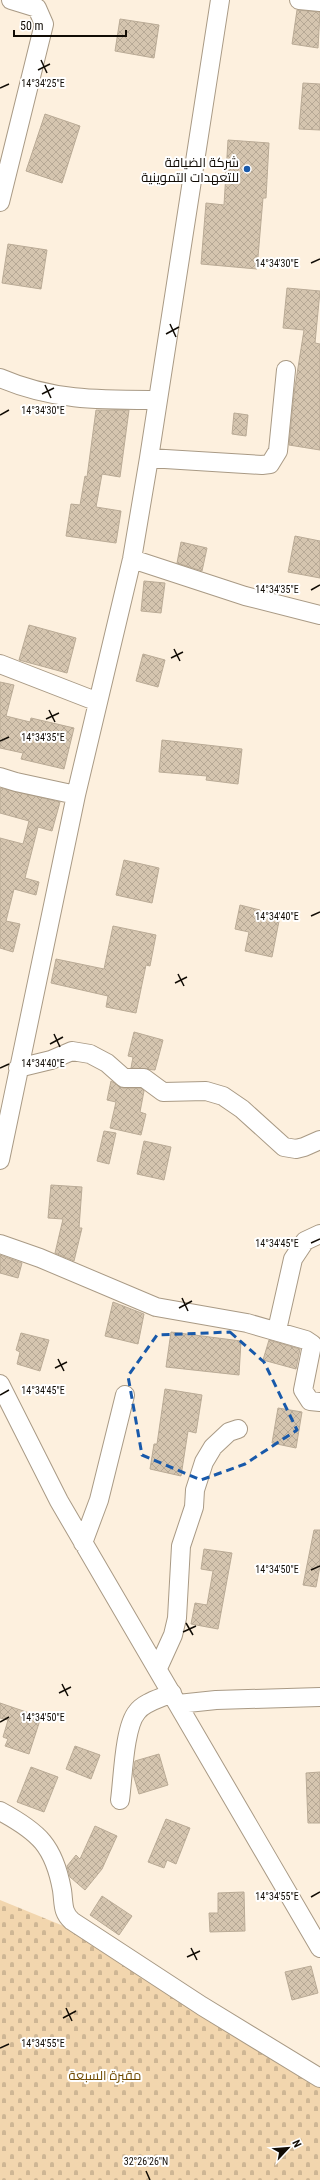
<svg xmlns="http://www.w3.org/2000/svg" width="320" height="2180" viewBox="0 0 320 2180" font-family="'Roboto Condensed',Cairo,sans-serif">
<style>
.cemetery{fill:url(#cemetery-stones)}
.building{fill:url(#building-cross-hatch);stroke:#baab96}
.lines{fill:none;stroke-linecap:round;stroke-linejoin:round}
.minor-casing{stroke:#a99a85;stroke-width:20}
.minor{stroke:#fff;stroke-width:18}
.marked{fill:none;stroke:#1859aa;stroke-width:3;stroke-dasharray:8 5;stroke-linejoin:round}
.ticks{fill:none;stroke:#110c05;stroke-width:1.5}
.poi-dot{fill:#1859aa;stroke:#fff;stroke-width:1.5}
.labels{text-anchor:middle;stroke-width:4;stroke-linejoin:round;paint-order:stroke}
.poi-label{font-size:13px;fill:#110c05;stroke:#fff;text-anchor:end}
.park-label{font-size:13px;fill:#6e4a01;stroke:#fff}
.ticks-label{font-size:10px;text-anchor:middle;fill:#110c05;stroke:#fff;stroke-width:4;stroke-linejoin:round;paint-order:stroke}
</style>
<defs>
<pattern id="cemetery-stones" width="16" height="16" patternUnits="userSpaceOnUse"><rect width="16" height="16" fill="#f2d6ae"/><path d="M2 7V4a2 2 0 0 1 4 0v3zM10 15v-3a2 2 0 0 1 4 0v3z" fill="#ceb694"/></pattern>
<pattern id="building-cross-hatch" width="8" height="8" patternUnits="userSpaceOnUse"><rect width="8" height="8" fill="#d5c5af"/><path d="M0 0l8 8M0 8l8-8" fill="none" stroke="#b6a895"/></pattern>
</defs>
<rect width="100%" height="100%" fill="#fdf0de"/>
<path class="cemetery" d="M0 1900 66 1927 320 2084V2180H0Z"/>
<path class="building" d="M297 10 320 12 318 48 292 44Z
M120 19 159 25 154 58 115 51Z
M303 83 320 84V130L299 129Z
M45 114 80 126 62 183 26 171Z
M228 140 269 143 266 198H263L257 269 201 264 206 203 224 205Z
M8 244 47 250 41 289 2 283Z
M287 288 320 291 315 343 320 344V450L289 445 294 393 304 330 283 328Z
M96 410H129L120 477 102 474 96 507 121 511 116 543 66 536 71 504 80 505 85 476 87 477Z
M234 413 248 415 246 436 232 434Z
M295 536 320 541V578L288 572Z
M181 542 207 548 202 571 177 563Z
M144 581 165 583 161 613 141 611Z
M29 625 76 638 67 673 19 660Z
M143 654 165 660 158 687 136 681Z
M0 682 14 685 6 716 30 722 31 718 74 728 64 769 21 759 23 753 0 748Z
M162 740 242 749 238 784 206 780 207 776 159 772Z
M0 788 60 802 52 831 38 827 25 878 39 882 36 895 14 889 6 921 20 924 13 952 0 948V838L23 844 29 821 0 813Z
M124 860 159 868 152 903 116 895Z
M240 905 260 910 259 916 279 921 272 957 245 951 249 932 235 929Z
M113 926 156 935 150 966 146 965 136 1013 106 1007 108 996 51 983 56 959 104 969Z
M134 1032 163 1040 155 1070 131 1068 133 1057 128 1056Z
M111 1081 123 1088H141L144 1091 140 1112 146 1114 141 1135 110 1128 116 1102 107 1100Z
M104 1131 116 1133 109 1164 97 1161Z
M144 1141 171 1147 164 1180 137 1174Z
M51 1185 82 1187 79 1228H82L74 1261 55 1253 63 1219 48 1218Z
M0 1255 22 1263 18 1278 0 1273Z
M113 1302 144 1314 138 1344 105 1336Z
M171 1332 241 1341 239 1375 166 1367Z
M21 1333 49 1340 40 1371 17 1364 20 1352 16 1350Z
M269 1340 300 1349 296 1369 263 1360Z
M165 1389 202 1395 196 1433 188 1431 181 1476 150 1469 154 1444H157Z
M278 1408 302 1412 296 1448 272 1443Z
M314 1530H320V1566L316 1587 303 1585Z
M204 1549 232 1553 218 1629 191 1624 195 1603 207 1605 213 1571 201 1569Z
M0 1703 41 1717 29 1754 5 1746 8 1739 3 1737 8 1720 0 1718Z
M75 1746 100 1755 91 1779 66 1769Z
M159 1754 168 1785 139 1794 133 1774 135 1761Z
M31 1767 58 1777 44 1812 17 1802Z
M320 1772V1823H308L306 1773Z
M166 1819 190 1828 176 1864 167 1860 164 1868 148 1862Z
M95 1826 117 1836 102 1869 85 1890 70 1877 67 1866 76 1855 80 1859Z
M244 1892 245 1931 210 1932 209 1913H218V1893Z
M102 1896 132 1916 119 1935 90 1915Z
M311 1966 318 1993 292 2000 285 1972Z"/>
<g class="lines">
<g class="minor-casing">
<path id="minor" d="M299 0 320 2
M0 202 44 24 37 8 11 0
M0 378C53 401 101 400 158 400
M149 458 262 465 270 464 278 451 286 370
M132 559 245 596 320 615
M0 664 98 702
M0 777 16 782 76 795
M18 1068 51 1060 72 1051 90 1054 107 1063 124 1078H144L163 1092 206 1091 223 1096 242 1109 284 1147 296 1149 304 1147 320 1140
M0 1160 76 795 132 559 149 458 220 0
M0 1244 40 1258 156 1307 247 1323 306 1340 312 1344 311 1350 303 1390 310 1401 320 1402
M277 1330 293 1259 305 1241 320 1234
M0 1384 59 1501 320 1948
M83 1543 99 1500 125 1395
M158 1668 173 1635 177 1618 181 1546 194 1507 195 1490 204 1462 213 1447 229 1432 238 1429
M178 1704 216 1700 320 1697
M120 1800C123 1779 124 1727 137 1712 144 1702 162 1698 172 1693
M0 1811C39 1832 54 1846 62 1890 64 1904 62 1912 72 1921L202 2006 320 2078"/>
</g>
<use href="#minor" class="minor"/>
</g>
<path class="marked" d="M230 1332 264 1362 297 1430 245 1464 201 1480 142 1455 128 1376 157 1335Z"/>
<path class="ticks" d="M41 60 47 73M38 70 50 64M0 88 9 84M311 263 320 259M170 324 176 337M166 334 179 327M45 385 51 398M42 394 54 388M0 415 9 410M311 590 320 585M174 649 180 661M171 658 183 652M49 710 55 722M46 719 59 713M0 741 9 737M311 916 320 912M178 974 184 986M175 983 187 977M54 1034 60 1047M50 1044 63 1037M0 1068 9 1064M311 1243 320 1239M182 1298 188 1311M179 1308 192 1301M58 1359 64 1371M55 1368 67 1362M0 1395 9 1390M311 1570 320 1566M186 1623 193 1635M183 1632 196 1626M62 1684 68 1696M59 1693 71 1687M0 1722 9 1717M311 1897 320 1892M191 1948 197 1960M187 1957 200 1951M66 2008 72 2021M63 2018 76 2011M0 2048 9 2044M146 2171 150 2180"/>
<circle class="poi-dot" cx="247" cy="169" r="4"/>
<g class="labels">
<g class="poi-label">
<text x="239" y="167">شركة الضيافة<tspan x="239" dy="15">للتعهدات التموينية</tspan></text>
</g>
<g class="park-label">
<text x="105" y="2080">مقبرة السبعة</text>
</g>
</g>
<g class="ticks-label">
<text x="43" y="87">14°34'25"E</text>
<text x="277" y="267">14°34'30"E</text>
<text x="43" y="414">14°34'30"E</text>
<text x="277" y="593">14°34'35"E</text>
<text x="43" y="741">14°34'35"E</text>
<text x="277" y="920">14°34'40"E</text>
<text x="43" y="1067">14°34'40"E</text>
<text x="277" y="1247">14°34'45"E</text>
<text x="43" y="1394">14°34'45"E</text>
<text x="277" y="1573">14°34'50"E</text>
<text x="43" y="1721">14°34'50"E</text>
<text x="277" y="1900">14°34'55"E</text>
<text x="43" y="2047">14°34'55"E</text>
<text x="146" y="2165">32°26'26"N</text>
</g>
<g transform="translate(288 2148) rotate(64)" stroke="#ffffff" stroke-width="3" paint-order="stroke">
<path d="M0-3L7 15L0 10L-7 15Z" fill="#110c05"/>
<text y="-6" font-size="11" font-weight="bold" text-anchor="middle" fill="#110c05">N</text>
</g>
<path d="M14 30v6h112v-6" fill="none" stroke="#110c05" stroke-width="2"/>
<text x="20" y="30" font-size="12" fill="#110c05" stroke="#ffffff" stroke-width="3" paint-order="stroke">50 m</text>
</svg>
